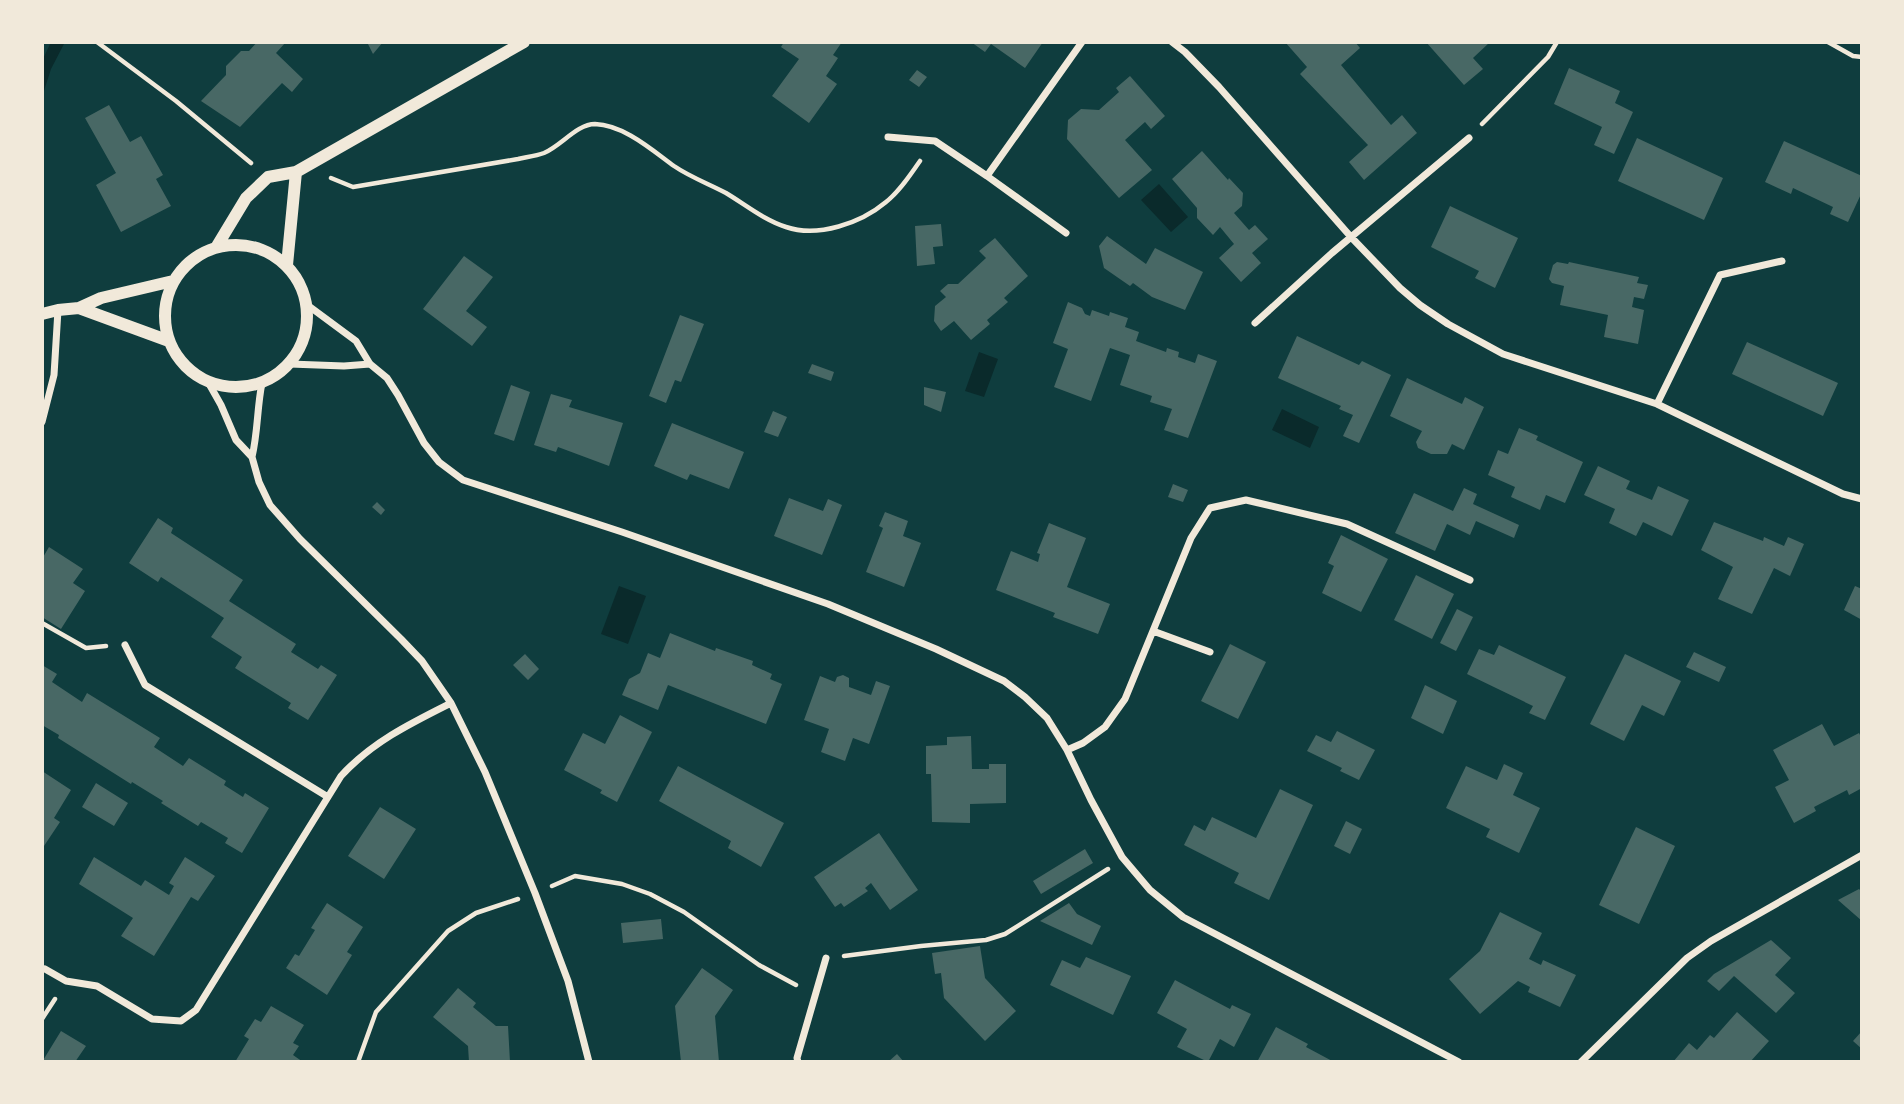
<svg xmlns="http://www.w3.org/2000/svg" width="1904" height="1104" viewBox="0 0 1904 1104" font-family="'Nunito Sans',sans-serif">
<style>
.water{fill:#0a2a2b}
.building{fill:#486865}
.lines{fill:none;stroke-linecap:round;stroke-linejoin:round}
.path{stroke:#f1e9da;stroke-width:4.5}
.minor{stroke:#f1e9da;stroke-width:7}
.tertiary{stroke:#f1e9da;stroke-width:12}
</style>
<rect width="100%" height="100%" fill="#0f3d3e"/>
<path class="water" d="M51 42H65L51 69 42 97V61Z
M1159 184 1188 217 1171 232 1141 200Z
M979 352 998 359 984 397 965 391Z
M1282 409 1319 427 1310 448 1272 430Z
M619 586 646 596 628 644 601 634Z"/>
<path class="building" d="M257 42H286L276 53 303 79 292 92 282 83 240 127 201 101 226 75V66L241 51H249Z
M367 42H383L373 54Z
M784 42H842L833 55 838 58 826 76 837 84 809 123 772 96 799 59 781 47Z
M971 42H1043L1025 68 991 44 985 52Z
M1285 42H1355L1360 48 1341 65 1391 125 1402 115 1417 133 1364 180 1349 162 1368 145 1300 74 1307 67Z
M1426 42H1490L1473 58 1483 69 1464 85Z
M1569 68 1620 91 1615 103 1633 112 1614 154 1594 145 1602 127 1554 104Z
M917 70 927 77 919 87 909 80Z
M1130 76 1165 116 1151 129 1145 122 1125 140 1152 170 1119 198 1067 139 1068 120 1081 109 1099 110 1119 92 1116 88Z
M109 105 130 142 141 136 163 175 156 179 171 206 121 232 96 185 116 173 85 118Z
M1637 138 1723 178 1704 220 1618 181Z
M1784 141 1862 176V192L1848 222 1830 214 1833 207 1793 188 1791 194 1765 182Z
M1202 151 1228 180 1229 178 1243 193 1242 206 1234 213 1249 230 1255 225 1268 239 1252 253 1261 263 1241 282 1219 258 1234 244 1220 227 1213 235 1197 218V208L1172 179Z
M1450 206 1518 238 1495 288 1475 278 1479 271 1431 247Z
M941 224 943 246 933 247 935 264 917 266 915 226Z
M1107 236 1146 264 1155 248 1203 272 1185 310 1152 297 1133 283 1130 286 1104 268 1099 246Z
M995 238 1028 276 1004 298 1008 302 987 320 990 324 971 340 954 321 941 331 934 321 935 306 946 297 940 291 948 284H958L986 258 979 251Z
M464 256 493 277 466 311 487 327 472 346 423 309Z
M1557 262 1568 264 1569 262 1639 277 1637 283 1648 285 1644 299 1634 297 1632 307 1644 310 1638 344 1604 337 1608 315 1560 305 1564 286 1552 283 1549 279 1553 265Z
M1068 302 1082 308 1085 314 1090 316 1092 310 1109 316 1110 312 1128 318 1125 327 1139 332 1136 341 1166 352 1167 348 1179 352 1178 357 1195 363 1198 354 1217 361 1188 438 1164 430 1172 409 1150 402 1152 396 1120 385 1130 355 1110 348 1091 401 1054 387 1068 349 1053 343Z
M680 315 704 324 681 382 675 380 666 403 649 396Z
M1297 336 1359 365 1362 361 1391 375 1359 443 1343 436 1353 415 1339 409 1341 406 1278 378Z
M1747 342 1838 383 1823 416 1732 374Z
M812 364 834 372 831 381 808 373Z
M1407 378 1462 404 1465 397 1484 407 1464 450 1452 444 1447 454H1431L1418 448 1416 442 1422 431 1390 416Z
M511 385 530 392 514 441 494 434Z
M924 387 946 392 941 412 924 405Z
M551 394 572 400 569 407 623 423 609 466 558 447 556 452 534 445Z
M773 411 787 417 778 437 764 432Z
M672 423 744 452 729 489 690 474 687 480 654 466Z
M1519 428 1538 436 1536 440 1583 462 1565 503 1546 495 1540 510 1511 497 1515 487 1488 475 1498 450 1508 454Z
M1598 466 1630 481 1626 489 1652 500 1658 486 1689 500 1672 536 1643 522 1636 536 1609 523 1615 509 1584 495Z
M1173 484 1188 490 1183 502 1168 497Z
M1464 488 1477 494 1473 504 1519 525 1514 538 1476 521 1470 535 1447 524 1435 551 1395 533 1414 493 1453 511Z
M789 498 823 511 828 499 842 505 822 555 774 536Z
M377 502 385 510 381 515 372 507Z
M885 512 908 521 903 536 921 543 904 587 866 572 883 528 879 526Z
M158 518 173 528 171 533 243 580 229 601 296 644 291 652 318 669 321 665 337 675 308 720 288 708 291 703 235 668 242 657 211 637 224 618 161 577 158 582 129 563Z
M1714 522 1763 541 1764 537 1784 546 1788 537 1804 544 1790 576 1774 568 1752 614 1718 599 1733 567 1701 550Z
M1049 523 1086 538 1067 587 1110 604 1098 634 1053 617 1055 613 996 590 1011 551 1038 562 1040 554 1037 553Z
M1341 535 1388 559 1361 612 1322 593 1334 566 1328 563Z
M49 547 83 569 73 583 85 591 61 629 42 617V559Z
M1416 575 1454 594 1432 639 1394 620Z
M1855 586 1862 589V620L1844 610Z
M1457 609 1473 617 1456 651 1440 643Z
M670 633 715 651 716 648 753 661 752 665 772 674 770 679 782 684 766 724 668 685 658 710 622 695 629 679 640 673 648 653 660 658Z
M1230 644 1266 662 1238 719 1201 701Z
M1499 645 1566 677 1545 720 1529 713 1533 706 1467 674 1479 649 1494 655Z
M1694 652 1726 667 1719 682 1686 667Z
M525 654 539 669 528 680 513 665Z
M1625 654 1681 681 1664 716 1642 705 1624 741 1590 724Z
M42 665 57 674 52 682 82 702 87 693 160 738 154 747 183 766 189 758 226 781 224 785 243 797 245 793 269 808 242 853 225 843 228 838 201 822 198 826 161 803 163 801 132 782 131 784 58 738 59 735 42 725Z
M843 675 849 678V687L871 695 876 681 890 686 869 744 853 738 845 761 821 752 829 729 804 720 820 676 835 682 837 677Z
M1425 685 1457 701 1443 734 1411 718Z
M620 715 652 732 617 802 600 793 602 790 564 770 583 733 605 744Z
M1822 724 1834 746 1859 733 1862 739V788L1849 795 1847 790 1814 807 1816 811 1794 823 1775 787 1789 780 1773 750Z
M1337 731 1375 750 1359 780 1340 771 1342 768 1307 751 1316 735 1331 742Z
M971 736 972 769H989V764H1006V803L970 804V823L932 822 931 774H926V746L947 745V737Z
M1504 764 1523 773 1513 795 1540 808 1519 853 1486 837 1490 829 1446 808 1466 766 1497 780Z
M678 766 784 823 761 867 728 848 731 841 659 801Z
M42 771 71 790 54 818 60 822 42 849Z
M96 783 128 803 114 826 82 807Z
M1280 789 1313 805 1269 900 1234 883 1239 873 1184 845 1194 825 1205 831 1212 817 1256 838Z
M380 807 416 829 384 879 348 856Z
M1346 821 1362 829 1350 854 1334 846Z
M1636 827 1675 846 1639 924 1599 905Z
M879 833 918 890 890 910 871 883 865 888 868 891 844 907 841 903 835 907 814 877Z
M1085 849 1093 863 1041 894 1033 881Z
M94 857 141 886 145 880 169 895 174 886 169 883 185 857 215 876 198 901 191 897 154 956 121 936 133 918 79 884Z
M1859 889 1862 892V921L1838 900Z
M327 903 363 927 347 952 352 955 327 995 286 968 295 954 299 956 315 930 311 928Z
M1069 903 1077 914 1101 926 1092 945 1040 921Z
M1500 912 1542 933 1529 959 1541 965 1543 960 1576 975 1560 1007 1528 992 1530 987 1518 981 1480 1014 1449 979 1480 951Z
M661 919 663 939 623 943 621 923Z
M1771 940 1791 958 1775 975 1795 993 1776 1013 1734 976 1719 991 1707 981 1714 974Z
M980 946 985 978 1016 1011 985 1041 944 998 941 973 935 974 932 953Z
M1086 957 1131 976 1113 1015 1050 985 1062 960 1080 968Z
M702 968 733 990 715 1016 719 1062H681L675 1006Z
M1175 980 1230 1009 1232 1005 1251 1014 1234 1047 1220 1039 1208 1062 1177 1047 1187 1029 1157 1013Z
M458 988 476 1003 473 1007 496 1026H508L510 1062H469L468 1046 433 1017Z
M271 1006 304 1025 293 1043 299 1046 293 1055 303 1062H235L249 1039 244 1036 255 1019 261 1022Z
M1737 1012 1769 1041 1750 1062H1673L1689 1043 1697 1050 1710 1035 1714 1038Z
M1276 1027 1308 1044 1306 1047 1334 1062H1257Z
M61 1031 86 1046 75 1062H42Z
M1862 1031V1049L1853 1041Z
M897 1054 904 1062H888Z"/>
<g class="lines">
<path class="path" d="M97 42 176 101 251 163
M1828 42 1853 56 1862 57
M1482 124 1548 57 1557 42
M331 178 353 187 518 159C527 157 536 156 544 153 561 146 577 124 595 124 624 125 652 150 674 166 690 177 709 184 726 193 746 205 764 220 786 227 818 238 861 223 886 202 900 191 910 175 920 161
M42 623 86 648 106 646
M552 886 575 876 622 884 650 894 684 912 759 965 796 985
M844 956 921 946 986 940 1005 934 1108 869
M42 1019 55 999
M358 1062 376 1012 448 931 476 913 518 899"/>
<path class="minor" d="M1172 42 1185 52 1219 87 1351 237 1400 288 1420 305 1448 324 1503 354 1657 404 1843 494 1862 499
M888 137 935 141 987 176 1082 42
M987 176 1066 233
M306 304 356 341 370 364 387 378 398 395 424 443 439 462 463 480 622 532 828 604 936 649 1004 681 1025 697 1047 718 1067 750 1091 800 1122 857 1150 890 1183 917 1459 1062
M1255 323 1332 253 1469 138
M290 364 344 366 370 364
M208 382 221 405 236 440 252 457 259 482 270 505 300 539 401 639 422 661 451 703 485 772 535 893 568 981 589 1062
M1657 404 1720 275 1782 261
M42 422 54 375 58 310
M252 457C258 432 257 407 262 383
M1153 631 1210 652
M125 645 145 685 328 797
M1067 750 1083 743 1105 727 1125 699 1191 538 1210 508 1246 500 1347 524 1470 580
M45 969 66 981 97 986 152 1019 181 1021 196 1010 341 776C372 742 411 723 451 703
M798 1062 797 1058 826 958
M1581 1062 1687 958 1711 941 1862 855"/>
<path class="tertiary" d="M165 316a71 71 0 1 1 142 0a71 71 0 1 1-142 0Z
M217 246 246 198 268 177 296 172 524 42
M287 265 296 172
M79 308 169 341
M42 314 58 310 79 308 101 298 173 281"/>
</g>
<rect width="1904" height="1104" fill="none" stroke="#f1e9da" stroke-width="88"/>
</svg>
